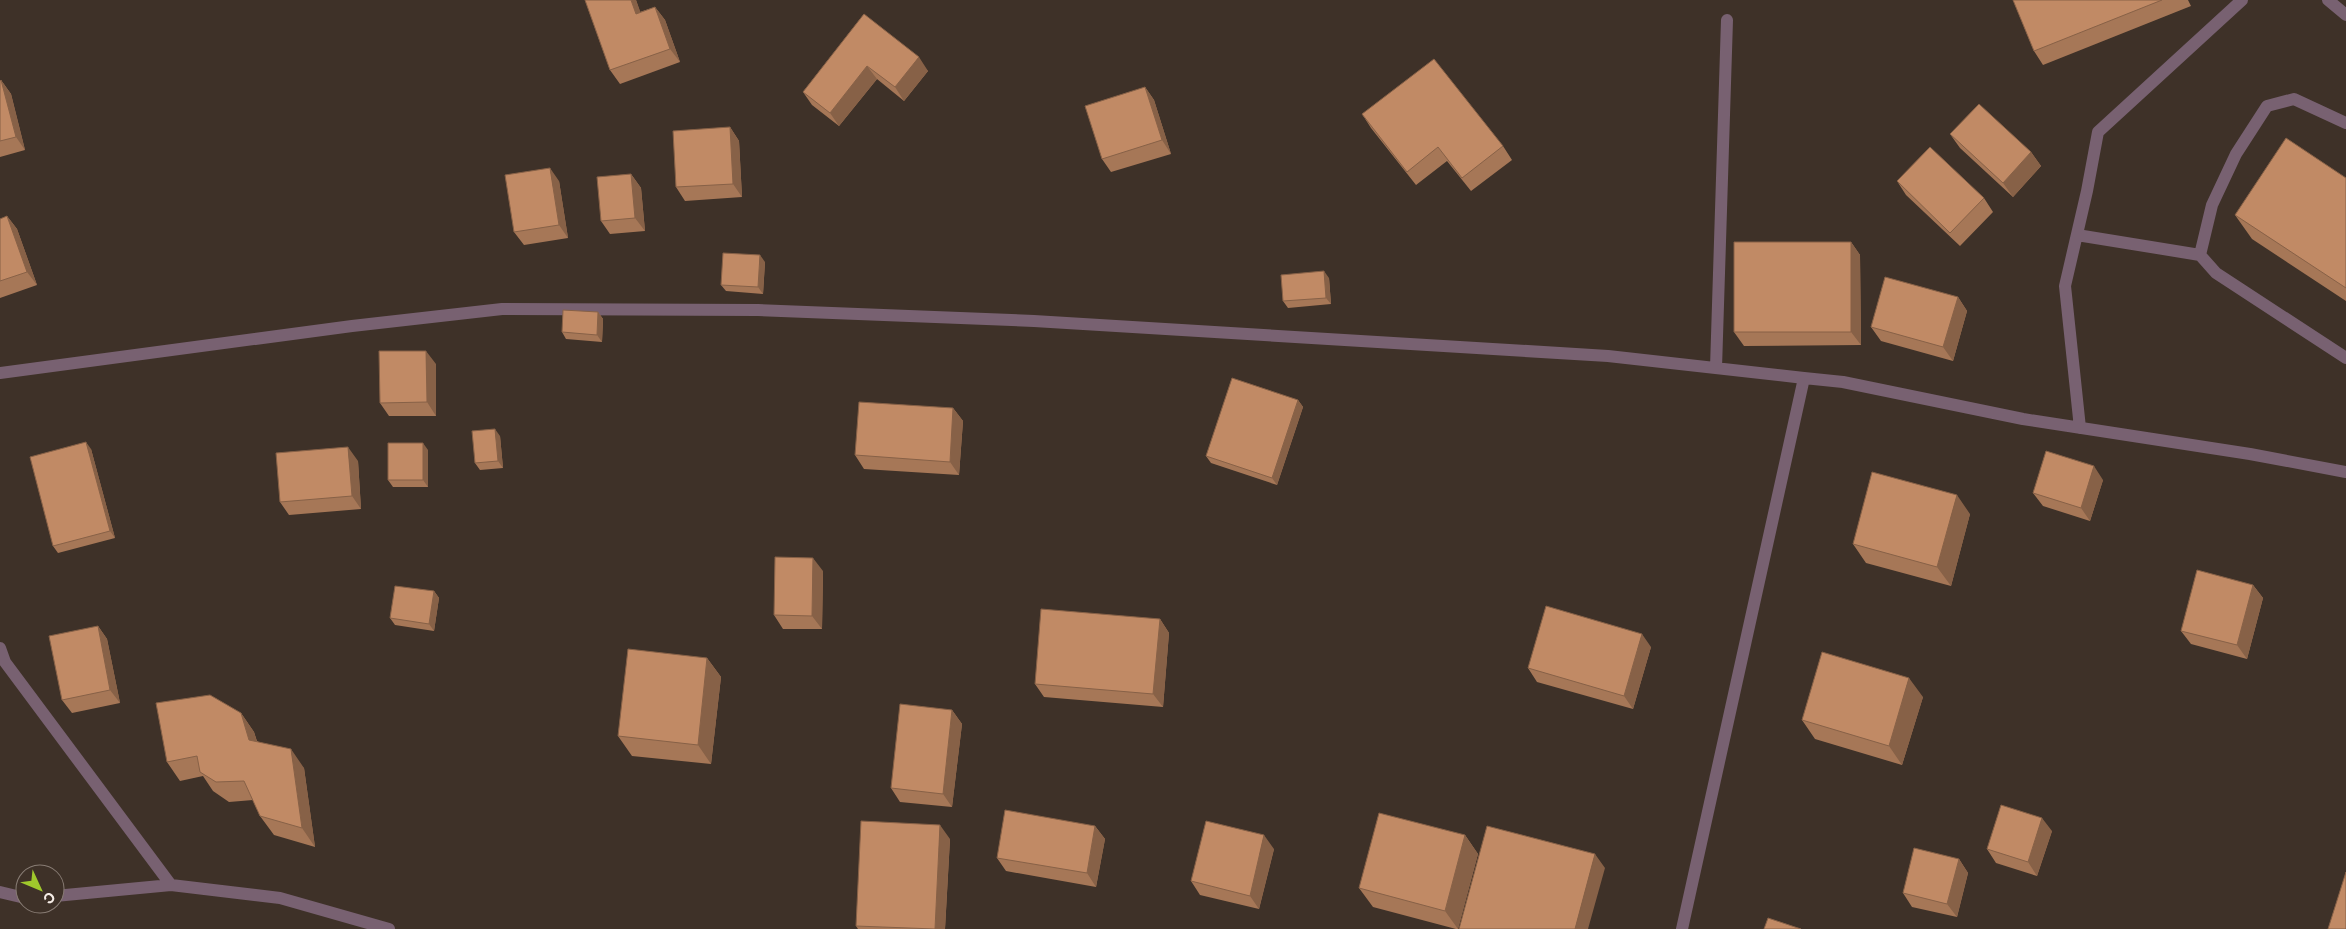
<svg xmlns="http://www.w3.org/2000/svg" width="2346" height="929" viewBox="0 0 2346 929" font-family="Inter,sans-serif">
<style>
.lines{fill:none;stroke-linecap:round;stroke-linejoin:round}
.minor{stroke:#786171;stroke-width:12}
.wall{fill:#a67757}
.shaded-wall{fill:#876147}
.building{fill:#c18a65;stroke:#876147}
</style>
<rect width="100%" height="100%" fill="#3e3128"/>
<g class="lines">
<path class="minor" d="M2328 0 2346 15
M2077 235 2200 255 2216 273 2346 358
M2200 255 2212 205 2236 154 2267 106 2294 99 2346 123
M1716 368 1727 20
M0 373 352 326 502 309 758 310 1034 321 1608 356 1804 378 1843 382 2023 419 2250 454 2346 472
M2080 428 2065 286 2087 191 2098 132 2242 0
M0 648 5 662 171 885
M0 892 25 898
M55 896 171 885 280 898 389 929
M1682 929 1804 378"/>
</g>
<path class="wall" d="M585 0H636L640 12 655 7 665 20 680 62 620 84 610 70Z
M2013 0H2188L2191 6 2043 65 2034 51Z
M864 14 928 71 904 101 877 79 839 126 812 105 803 92Z
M1 80 11 94 25 150 0 157V81Z
M1145 87 1154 100 1171 154 1111 172 1102 159Z
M1362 114 1503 146 1512 160 1471 191 1447 161 1416 185 1371 128Z
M730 127 739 141 742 197 685 201 676 187Z
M1950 134 2031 152 2041 166 2013 197 1960 148Z
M631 174 641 188 645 231 610 234 601 221Z
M2346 178V301L2252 239 2235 215Z
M559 181 568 238 524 245 514 232Z
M1897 181 1984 198 1993 212 1960 246 1906 195Z
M7 216 17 229 37 285 0 298V219Z
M1851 242 1860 255 1861 345 1744 346 1734 332Z
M765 262 763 294 726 291 721 285Z
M1329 278 1331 304 1288 308 1283 301Z
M1958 297 1967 311 1953 361 1881 341 1871 327Z
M598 312 603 319 602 342 566 339 562 332Z
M436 364V416H389L380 403Z
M1298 400 1303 407 1277 485 1211 463 1206 456Z
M953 408 963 421 959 475 864 469 855 455Z
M500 436 503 468 480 470 475 463Z
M91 449 115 538 58 553 53 546Z
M428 450V487H393L388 480Z
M358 461 361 509 289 515 280 502Z
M2103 480 2090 521 2043 506 2033 493Z
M1970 514 1951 586 1866 563 1853 544Z
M823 571 822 629H783L774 615Z
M2253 585 2263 598 2247 659 2191 644 2181 631Z
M434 591 439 598 434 631 395 625 390 618Z
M1160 619 1169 633 1163 707 1044 697 1035 684Z
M98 626 107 639 120 703 72 713 62 700Z
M1651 647 1633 709 1537 682 1528 668Z
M707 658 721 677 711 764 632 756 618 736Z
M1923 697 1902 765 1815 739 1802 720Z
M952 710 962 724 952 807 900 802 891 788Z
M241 713 254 732 257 741 304 768 315 847 274 835 260 816 253 800 229 802 213 791 203 776 180 781 167 762Z
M1095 826 1105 839 1096 887 1006 871 997 858Z
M2052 831 2037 876 1996 863 1987 849Z
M1465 835 1478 854 1458 929H1456L1373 907 1359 888Z
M950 839 945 929H858L856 926Z
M1274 849 1259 909 1200 895 1191 881Z
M1959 859 1968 873 1957 917 1912 907 1903 893Z"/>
<path class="shaded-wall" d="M631 0H636L646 27 636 14Z
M655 7 665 20 680 62 670 49Z
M919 57 928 71 904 101 895 87Z
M867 66 877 79 839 126 830 113Z
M1 80 11 94 25 150 16 137Z
M1145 87 1154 100 1171 154 1162 140Z
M730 127 739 141 742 197 733 184Z
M2031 152 2041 166 2013 197 2003 183Z
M550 168 559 181 568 238 559 225Z
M631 174 641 188 645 231 635 218Z
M7 216 17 229 37 285 27 272Z
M1851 242 1860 255 1861 345 1851 332Z
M760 255 765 262 763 294 758 287Z
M1324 271 1329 278 1331 304 1326 298Z
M1958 297 1967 311 1953 361 1943 347Z
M598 312 603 319 602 342 597 335Z
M426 351 436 364V416L427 402Z
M1298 400 1303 407 1277 485 1272 478Z
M953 408 963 421 959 475 950 462Z
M495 429 500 436 503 468 498 461Z
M86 442 91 449 115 538 110 531Z
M423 443 428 450V487L423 480Z
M348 447 358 461 361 509 352 496Z
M2094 466 2103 480 2090 521 2081 508Z
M1957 495 1970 514 1951 586 1937 567Z
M813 558 823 571 822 629 812 616Z
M2253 585 2263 598 2247 659 2237 645Z
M434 591 439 598 434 631 429 624Z
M1160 619 1169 633 1163 707 1153 694Z
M98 626 107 639 120 703 110 690Z
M1642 634 1651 647 1633 709 1624 696Z
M707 658 721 677 711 764 698 745Z
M1909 678 1923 697 1902 765 1889 746Z
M952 710 962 724 952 807 943 794Z
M241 713 254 732 262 759 249 740Z
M291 749 304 768 315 847 302 828Z
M2042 818 2052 831 2037 876 2028 862Z
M940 825 950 839 945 929H935Z
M1095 826 1105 839 1096 887 1087 873Z
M1264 835 1274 849 1259 909 1250 896Z
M1465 835 1478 854 1458 929 1445 911Z
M1595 854 1605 868 1588 929H1575Z
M1959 859 1968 873 1957 917 1947 904Z"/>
<path class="building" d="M585 0H631L636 14 655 7 670 49 610 70Z
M2013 0H2162L2034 51Z
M864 14 919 57 895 87 867 66 830 113 803 92Z
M1434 59 1503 146 1462 178 1438 147 1407 172 1362 114Z
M1 80 16 137 0 141V81Z
M1145 87 1162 140 1102 159 1085 106Z
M1979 104 2031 152 2003 183 1950 134Z
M730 127 733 184 676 187 673 131Z
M2286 138 2346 178V288L2235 215Z
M1930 147 1984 198 1950 233 1897 181Z
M550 168 559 225 514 232 505 175Z
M631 174 635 218 601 221 597 177Z
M7 216 27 272 0 281V219Z
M1734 242H1851V332H1734Z
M723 253 760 255 758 287 721 285Z
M1324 271 1326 298 1283 301 1281 275Z
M1885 277 1958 297 1943 347 1871 327Z
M563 310 598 312 597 335 562 332Z
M379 351H426L427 402 380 403Z
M1232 378 1298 400 1272 478 1206 456Z
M859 402 953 408 950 462 855 455Z
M495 429 498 461 475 463 472 431Z
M86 442 110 531 53 546 30 457Z
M388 443H423V480H388Z
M348 447 352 496 280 502 276 453Z
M2046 451 2094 466 2081 508 2033 493Z
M1872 472 1957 495 1937 567 1853 544Z
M775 557 813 558 812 616 774 615Z
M2197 570 2253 585 2237 645 2181 631Z
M395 586 434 591 429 624 390 618Z
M1546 606 1642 634 1624 696 1528 668Z
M1041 609 1160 619 1153 694 1035 684Z
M98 626 110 690 62 700 49 636Z
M628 649 707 658 698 745 618 736Z
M1822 652 1909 678 1889 746 1802 720Z
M210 695 241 713 249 740 291 749 302 828 260 816 244 781 216 782 200 772 197 756 167 762 156 703Z
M900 704 952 710 943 794 891 788Z
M2001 805 2042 818 2028 862 1987 849Z
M1005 810 1095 826 1087 873 997 858Z
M1379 813 1465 835 1445 911 1359 888Z
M861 821 940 825 935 929 856 926Z
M1206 821 1264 835 1250 896 1191 881Z
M1487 826 1595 854 1575 929H1459Z
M1914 848 1959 859 1947 904 1903 893Z
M2346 872V929H2328Z
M1768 918 1801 929H1764Z"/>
<g transform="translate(40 889) rotate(134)"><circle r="24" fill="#3e3128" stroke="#887c74"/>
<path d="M0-4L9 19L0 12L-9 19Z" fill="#a0c92c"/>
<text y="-8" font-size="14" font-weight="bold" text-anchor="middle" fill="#f6ede7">С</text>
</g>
</svg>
